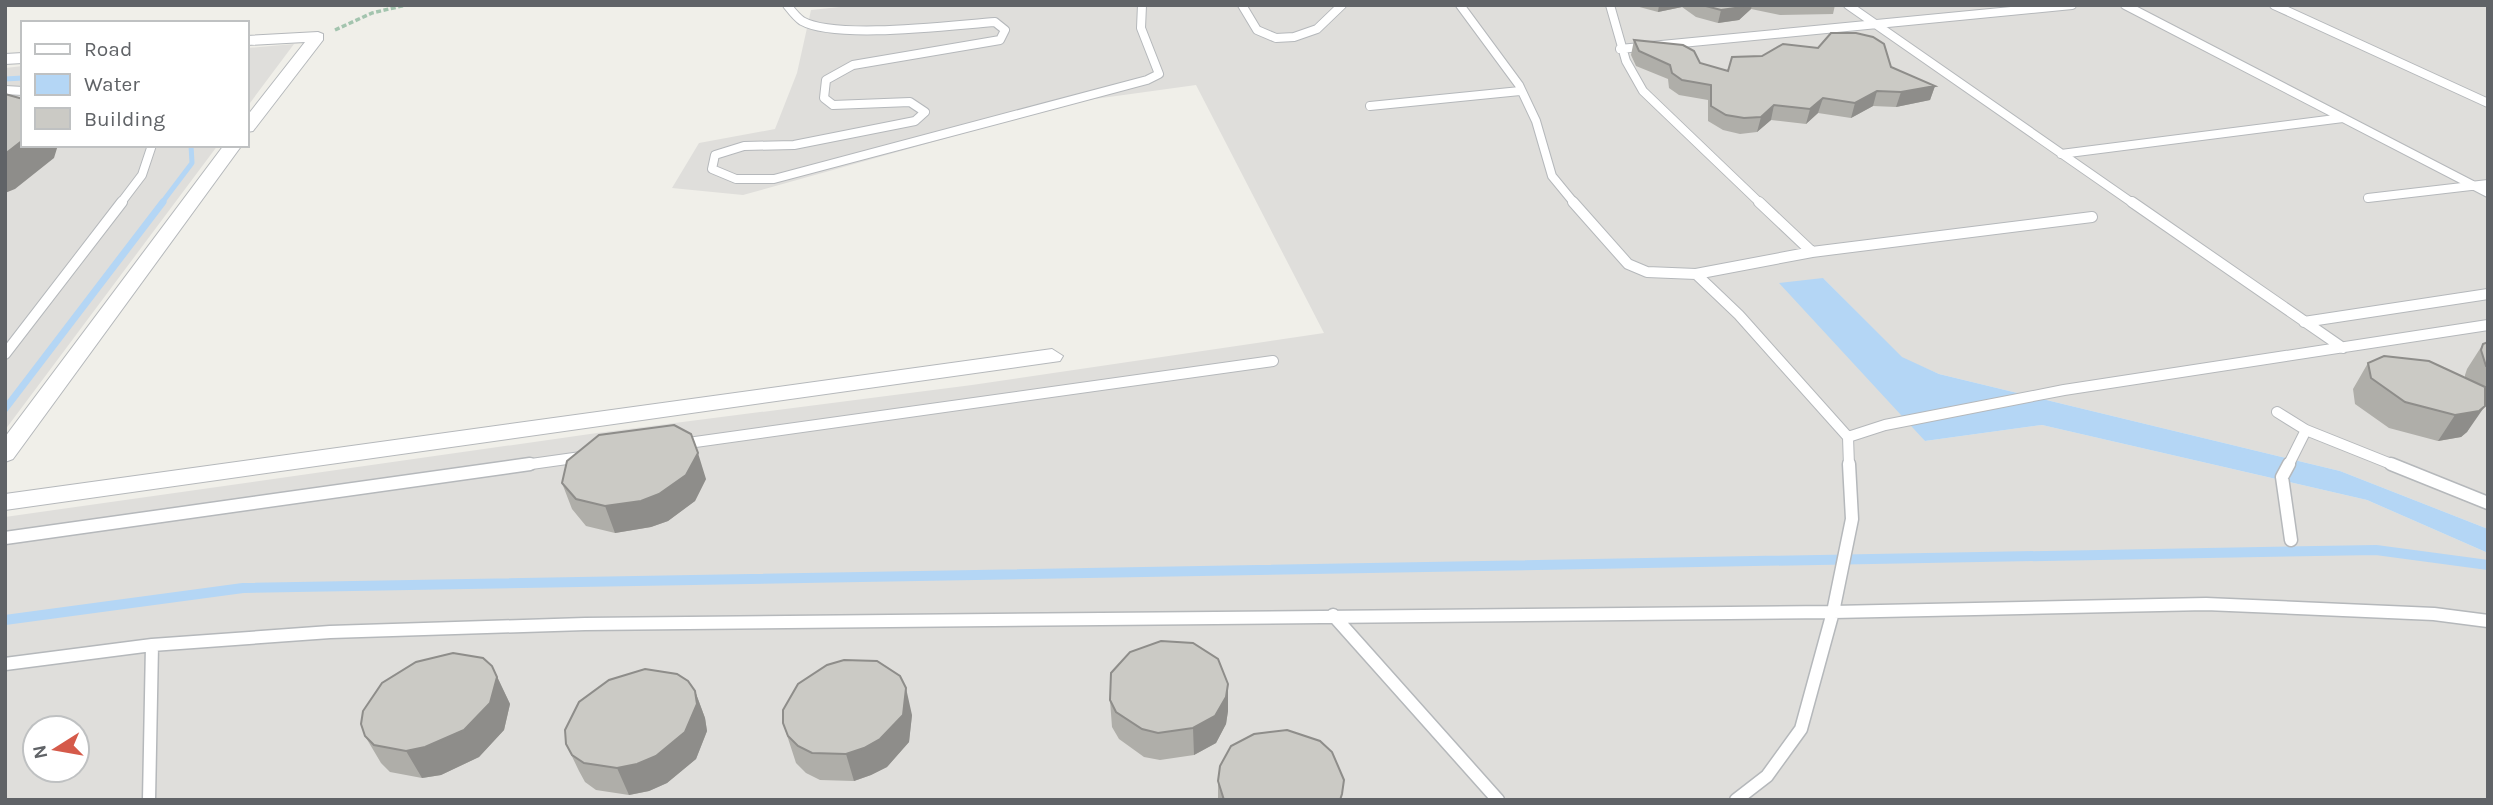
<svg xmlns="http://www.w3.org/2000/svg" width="2493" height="805" viewBox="0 0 2493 805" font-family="Karla,sans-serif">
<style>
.industrial{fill:#dfdedb;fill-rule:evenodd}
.water{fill:#b4d6f5}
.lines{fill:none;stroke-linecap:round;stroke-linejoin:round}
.stream-far2{stroke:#b4d6f5;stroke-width:5}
.stream-far1{stroke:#b4d6f5;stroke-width:7}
.stream{stroke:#b4d6f5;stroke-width:10}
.service-far2-casing{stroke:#b5b8bb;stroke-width:10}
.service-far1-casing{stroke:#b5b8bb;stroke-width:12}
.service-casing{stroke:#b5b8bb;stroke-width:15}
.minor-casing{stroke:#b5b8bb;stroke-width:2}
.path{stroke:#a3c4ae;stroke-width:3.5;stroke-dasharray:5 2.5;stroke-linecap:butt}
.service-far2{stroke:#fff;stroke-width:8}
.service-far1{stroke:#fff;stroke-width:10}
.service{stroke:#fff;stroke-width:12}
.minor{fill:#fff;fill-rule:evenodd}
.wall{fill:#afaea9}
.shaded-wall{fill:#8e8d8a}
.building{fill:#cbcac5;stroke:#8e8d8a;stroke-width:2}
</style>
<rect width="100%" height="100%" fill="#f0efe9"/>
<path class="industrial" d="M859 5H2488V529L2340 471 1939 374 1902 358 1823 278 1925 441 2042 425 2367 500 2488 553V800H5V517L597 433 972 385 1324 333 1196 85 1080 101 743 195 672 188 699 143 775 129 797 73 811 10ZM35 728H77V770H35Z
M294 44 247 107V48Z
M23 66V145H218L5 430V68Z"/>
<path class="water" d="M1823 278 1902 357 1939 374 2340 471 2488 529V553L2367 500 2042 425 1925 441 1779 283Z"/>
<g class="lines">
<path class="stream-far2" d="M5 79 23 78
M161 204 192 163 191 145"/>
<path class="stream-far1" d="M5 409 163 202"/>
<path class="stream" d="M5 620 243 588 2376 550 2488 565"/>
<g class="service-far2-casing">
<path id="service-far2" d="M787 5C791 10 796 17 802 21 836 40 953 25 995 22L1005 30 1000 40 853 65 826 80 824 98 833 105 910 102 925 112 915 121 794 145 744 146 715 155 712 169 736 179H774L1147 80 1159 74 1141 28 1142 5
M1242 5 1257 30 1276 38 1294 37 1317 29 1342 5
M1460 5 1519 85 1536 121 1552 176 1575 204
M1610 5 1626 61 1643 91 1761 204
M1848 5 2134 204
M2125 5 2488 193
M2274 5 2488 103
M1620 49 2072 5
M5 90 23 91
M1370 106 1520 91
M2061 154 2343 118
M2368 198 2488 184
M120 204 142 175 152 145"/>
</g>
<g class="service-far1-casing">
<path id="service-far1" d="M1573 202 1628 264 1647 272 1696 274 1739 315 1848 437
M1759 202 1812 252
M2132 202 2343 348
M1696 274 1812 252 2092 217
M2304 322 2488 294
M5 354 122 202
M2277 412 2306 430 2396 466
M681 444 1273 361
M517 466 581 457
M1849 466 1848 437 1885 425 2064 390 2488 325
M2288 466 2306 430"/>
</g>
<g class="service-casing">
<path id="service" d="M2289 464 2282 477 2291 540
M2391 464 2488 503
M5 538 530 464
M1333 615 1498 800
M5 664 152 645 330 632 585 624 1833 612 2206 604 2434 614 2488 621
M149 800 152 645
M1736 800 1767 776 1801 729 1833 612 1852 519 1849 464"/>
</g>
<g class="minor-casing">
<path id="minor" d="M318 32 323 34V40L253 131 247 132V116L305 42 247 45V36Z
M23 53V63L5 64V54Z
M224 145H242L13 459 5 462V437Z
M1052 349 1063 356 1060 361 5 510V494Z"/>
</g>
<path class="path" d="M335 30 372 13 406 5"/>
<use href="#service-far2" class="service-far2"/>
<use href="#service-far1" class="service-far1"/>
<use href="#service" class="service"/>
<use href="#minor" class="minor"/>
</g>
<path class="wall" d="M1632 5H1835L1833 14 1780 15 1751 9 1739 20 1718 23 1696 17 1682 7 1658 12Z
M1634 40 1700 63 1728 71 1891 67 1935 86 1930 100 1896 107 1873 106 1851 118 1818 113 1806 124 1771 120 1757 132 1740 134 1723 130 1708 121V100L1679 95 1669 88 1668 79 1636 66 1631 55Z
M2488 342V402L2485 400 2467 432 2461 437 2438 441 2389 428 2355 404 2353 389 2368 363 2465 378V375L2467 369 2483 344Z
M706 479 695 501 668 521 651 527 615 533 586 526 572 509 562 483Z
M492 666 510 704 504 730 479 757 441 775 422 778 390 772 381 763 365 736Z
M1228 684V711L1226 724 1216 743 1194 755 1160 760 1144 757 1119 739 1112 727 1110 700Z
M695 691 705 718 707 731 696 759 667 783 649 791 629 795 596 790 585 782 579 771 566 744Z
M912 715 909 742 887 767 871 775 854 781 820 780 806 773 796 763 783 723Z
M1218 781 1342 800H1218Z"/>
<path class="shaded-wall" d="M1659 5H1682V7L1658 12Z
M1744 5H1752L1751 9 1739 20 1718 23 1721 10Z
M1935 86 1930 100 1896 107 1901 92Z
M1877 91 1873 106 1851 118 1855 103Z
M1823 98 1818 113 1806 124 1810 109Z
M1774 105 1771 120 1757 132 1761 117Z
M23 140V145H58L54 158 15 189 5 193V154Z
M2485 406 2467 432 2461 437 2438 441 2455 415Z
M698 453 706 479 695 501 668 521 651 527 615 533 605 506Z
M492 666 510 704 504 730 479 757 441 775 422 778 406 751Z
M1228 684V711L1226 724 1216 743 1194 755 1193 728Z
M906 688 912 715 909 742 887 767 871 775 854 781 846 754Z
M695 691 705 718 707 731 696 759 667 783 649 791 629 795 617 768Z"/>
<path class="building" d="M1702 5H1744L1742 7 1721 10Z
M1831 33H1856L1873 37 1884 44 1891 67 1935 86 1901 92 1877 91 1855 103 1823 98 1810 109 1774 105 1761 117 1744 118 1726 115 1711 106V85L1682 80 1672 73 1670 65 1639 51 1634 40 1683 45 1694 51 1700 63 1728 71 1732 57 1762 56 1783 44 1818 48Z
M5 94 23 99V140L5 154Z
M2488 342V367L2486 366 2481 350 2483 344Z
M2384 356 2429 361 2485 387V406L2479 411 2455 415 2405 402 2371 378 2368 363Z
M674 425 691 434 698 453 686 475 659 494 641 501 605 506 576 499 562 483 567 461 599 435Z
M1161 641 1193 643 1218 659 1228 684 1226 697 1215 716 1193 728 1158 733 1142 729 1116 712 1110 700 1111 673 1130 652Z
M453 653 483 658 492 666 497 677 490 703 464 730 425 747 406 751 374 745 365 736 361 724 363 711 382 683 416 662Z
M844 660 877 661 900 676 906 688 903 715 880 739 864 748 846 754 812 753 798 746 788 736 783 723V710L798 684 827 665Z
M645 669 677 674 688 681 695 691 697 704 685 732 656 756 637 764 617 768 584 763 572 755 566 744 565 730 579 702 609 680Z
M1287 730 1320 741 1332 752 1344 780 1342 794 1340 800H1224L1218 781 1220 766 1231 746 1254 734Z"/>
<rect width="2493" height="805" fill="none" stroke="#606367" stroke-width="14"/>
<rect x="21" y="21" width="228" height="126" fill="#ffffff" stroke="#bfc1c2" stroke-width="2"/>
<rect x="35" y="44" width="35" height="10" fill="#ffffff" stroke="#bfc1c2" stroke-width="2"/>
<text x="84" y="56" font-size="21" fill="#606367">Road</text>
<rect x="35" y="74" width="35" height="21" fill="#b4d6f5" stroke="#bfc1c2" stroke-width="2"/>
<text x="84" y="91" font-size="21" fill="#606367">Water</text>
<rect x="35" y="108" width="35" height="21" fill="#cbcac5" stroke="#bfc1c2" stroke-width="2"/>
<text x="84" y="126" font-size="21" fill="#606367">Building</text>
<g transform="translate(56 749) rotate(259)"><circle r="33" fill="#ffffff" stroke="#bfc1c2" stroke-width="2"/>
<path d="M0-5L12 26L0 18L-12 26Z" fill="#d55a4a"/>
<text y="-10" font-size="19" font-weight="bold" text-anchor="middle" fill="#606367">N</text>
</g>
</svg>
